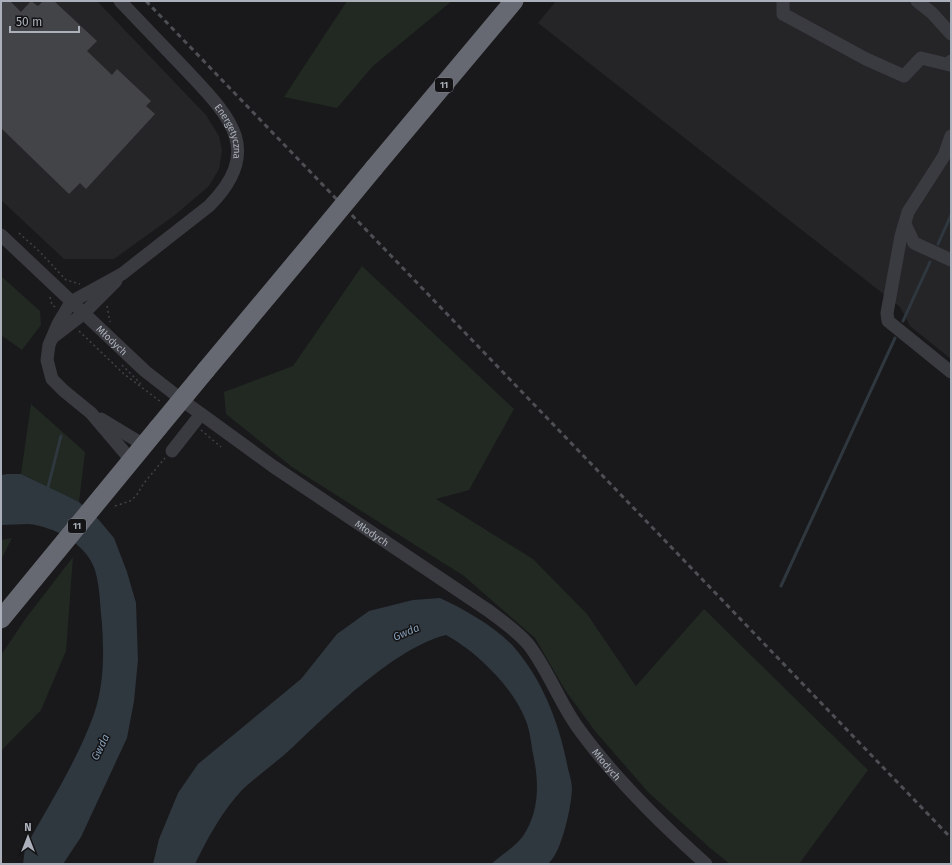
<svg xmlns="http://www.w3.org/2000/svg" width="952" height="865" viewBox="0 0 952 865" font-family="'Fira Sans',sans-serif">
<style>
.built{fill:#252528}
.green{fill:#212922}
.water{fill:#2f373f}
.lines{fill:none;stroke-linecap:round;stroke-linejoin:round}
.stream{stroke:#2f373f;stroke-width:3}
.building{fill:#434448}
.path{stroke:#404247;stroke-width:1.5;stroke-dasharray:2 3;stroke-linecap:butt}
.minor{stroke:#3a3b40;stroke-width:13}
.highway{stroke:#666971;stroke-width:19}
.rail{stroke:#4d4f55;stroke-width:3;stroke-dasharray:5 4;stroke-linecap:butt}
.highway-bridge{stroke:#666971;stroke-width:19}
.labels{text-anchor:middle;stroke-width:3;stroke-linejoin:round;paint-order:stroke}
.shield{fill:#141416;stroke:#7e8189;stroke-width:1}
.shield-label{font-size:9px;font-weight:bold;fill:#abb0ba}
.street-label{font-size:10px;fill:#abb0ba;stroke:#141416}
.water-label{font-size:11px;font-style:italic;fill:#849cb4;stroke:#141416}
</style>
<rect width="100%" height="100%" fill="#19191b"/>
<path class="built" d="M1 1H97L206 115 219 136 222 150 219 169 209 186 175 215 114 259H64L1 200Z
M556 1H951V359L910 326 900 307 538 23Z"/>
<path class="green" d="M347 1H452L373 66 337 108 284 97Z
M362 266 514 409 469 490 436 499 533 559 587 614 636 686 704 609 868 770 799 864H730L710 848 648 792 595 731 565 690 535 638 464 576 292 467 226 414 224 392 293 366Z
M1 276 40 311 41 325 22 350 1 335Z
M31 404 85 452 79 502 21 474Z
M12 538 1 560V540Z
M73 557 66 651 41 710 1 751V655L26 618Z"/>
<path class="water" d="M7 474H21L65 495 79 502 99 520 114 538 127 572 136 603 138 660 134 701 127 738 81 837 63 864H23L25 848C49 805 77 761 94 714 104 685 104 654 102 624 100 606 100 587 95 570 87 544 53 526 28 524 19 524 10 525 1 525V475Z
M440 598C464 609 494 626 513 646 543 680 560 725 568 769 570 776 572 783 572 790 571 804 568 818 564 832 560 844 557 855 548 864H491C501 855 516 846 523 836 540 811 539 781 533 754 531 743 530 731 526 721 514 688 476 651 446 635 396 647 331 711 293 747 277 762 258 775 242 790 223 810 207 839 195 864H153L159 839 178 793 198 764 301 679 337 634 369 611 413 600Z"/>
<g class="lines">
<path class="stream" d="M938 244 951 215
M903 321 930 262
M48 487 61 436
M781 586 895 338"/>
</g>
<path class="building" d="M1 1H10L21 12 31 1 38 6 43 1H54L97 41 87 51 112 75 117 69 151 101 146 106 155 114 86 189 80 183 69 194 1 128Z"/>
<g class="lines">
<path class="path" d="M19 233 39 251 66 280 80 284
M50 297 52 305 55 307
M107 306 110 322
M79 331 124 374 161 402
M122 365 140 383V385
M201 430 221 447
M115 506 130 501 136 496 144 483 165 458"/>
<g class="minor">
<path id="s1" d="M120 1C142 24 165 48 187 71 229 116 265 150 209 206L122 274 71 302 58 324 49 345 47 360 52 379 64 391 91 413 131 460"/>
<path d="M783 1V14L866 59 904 76 921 58 950 65 951 61"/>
<path d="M917 1 932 13 951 34"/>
<path d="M951 136 944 156 908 212 901 236 887 313 888 321 951 372"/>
<path d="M905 224 914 243 951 260"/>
<path id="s2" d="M1 235 145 371 186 403 274 467 489 611C502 621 517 631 528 644 547 668 558 699 576 725 612 776 659 822 706 864"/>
<path d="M53 337 83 314 116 281"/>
<path d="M101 419 144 445"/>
<path d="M172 451 201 414"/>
</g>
<path class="highway" d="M374 168 514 1
M206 370 317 237
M1 619 158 428"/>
<path class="rail" d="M146 1 951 838"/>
<path class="highway-bridge" d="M317 237 374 168
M158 428 206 370"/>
</g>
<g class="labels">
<g class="shield">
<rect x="435" y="78" width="18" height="14" rx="3"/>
<rect x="68" y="519" width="18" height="14" rx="3"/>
</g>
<g class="shield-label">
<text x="444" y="88">11</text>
<text x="77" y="529">11</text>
</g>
<g class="street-label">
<text dy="4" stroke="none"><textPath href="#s1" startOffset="172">Energetyczna</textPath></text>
<text dy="4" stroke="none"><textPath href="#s2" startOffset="153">Młodych</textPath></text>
<text dy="4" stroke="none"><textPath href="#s2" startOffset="477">Młodych</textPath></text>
<text dy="4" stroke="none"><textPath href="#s2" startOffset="813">Młodych</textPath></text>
</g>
<g class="water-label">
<text transform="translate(406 632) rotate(-23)" y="4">Gwda</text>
<text transform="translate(100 747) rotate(-64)" y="4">Gwda</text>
</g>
</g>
<rect width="952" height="865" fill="none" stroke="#abb0ba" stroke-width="4"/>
<g transform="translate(28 837)" stroke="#141416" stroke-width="3" paint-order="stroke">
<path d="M0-3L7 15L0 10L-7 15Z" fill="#abb0ba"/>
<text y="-6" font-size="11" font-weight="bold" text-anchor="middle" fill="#abb0ba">N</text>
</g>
<path d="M10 26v6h69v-6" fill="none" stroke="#abb0ba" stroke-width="2"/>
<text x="16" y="26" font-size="12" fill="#abb0ba" stroke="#141416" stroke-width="3" paint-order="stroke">50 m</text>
</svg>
